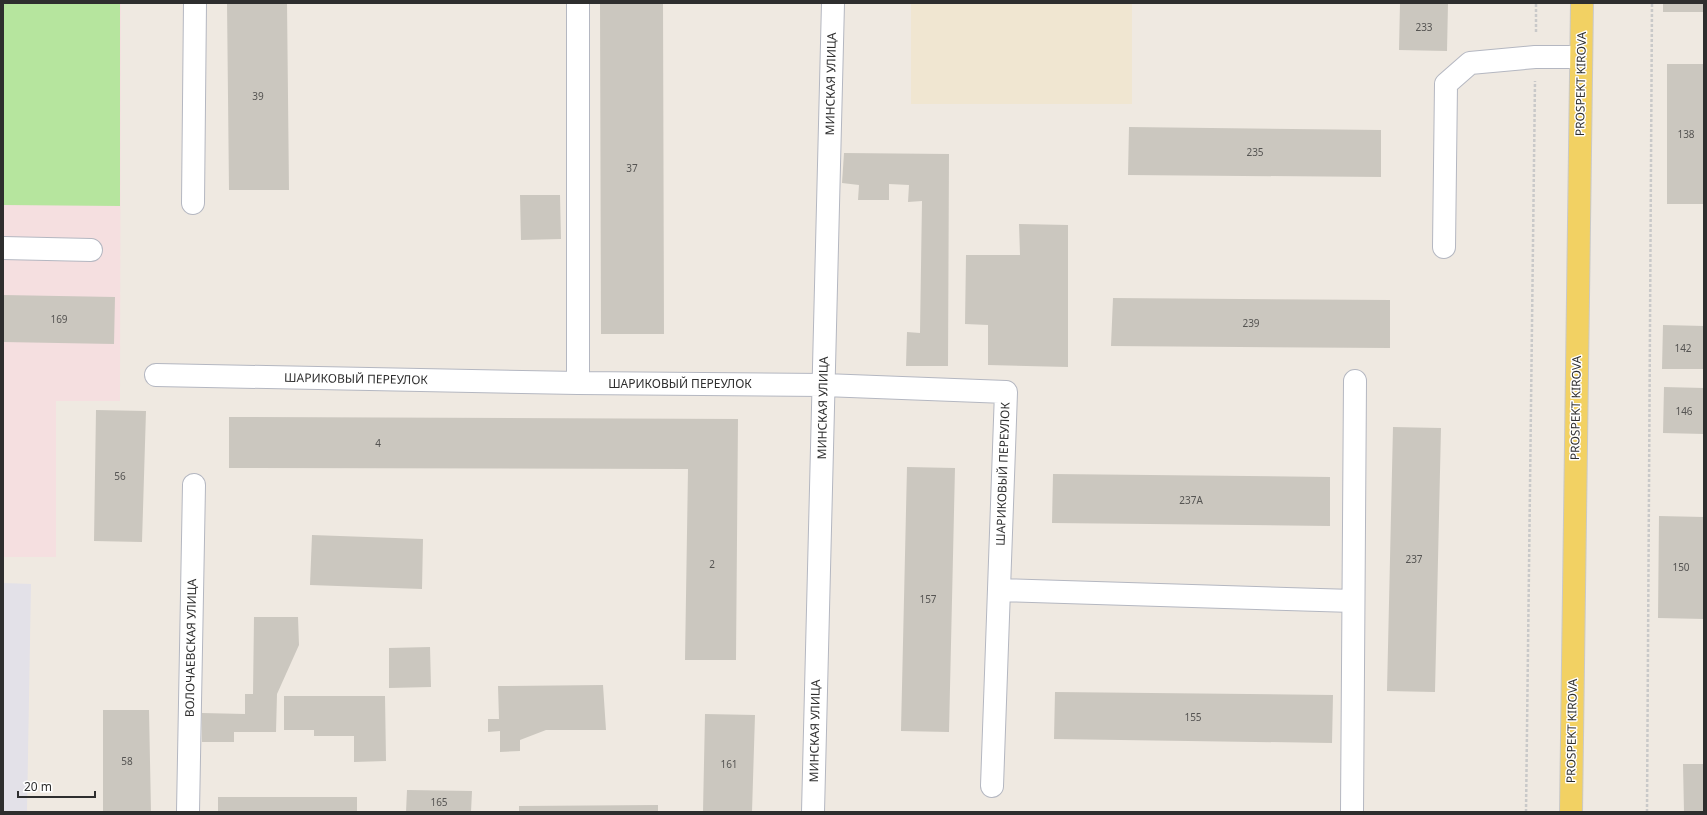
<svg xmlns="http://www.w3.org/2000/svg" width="1707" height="815" viewBox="0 0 1707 815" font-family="'Noto Sans',sans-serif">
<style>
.industrial{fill:#e3e1e8}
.education{fill:#f0e6d1}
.medical{fill:#f5dfe0}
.green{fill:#b6e59e}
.building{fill:#cbc7bf}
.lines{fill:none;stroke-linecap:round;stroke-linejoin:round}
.minor-casing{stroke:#b4b7c1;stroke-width:24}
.major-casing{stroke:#c9c9c9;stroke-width:24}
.path{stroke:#c9c9c9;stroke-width:2.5;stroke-dasharray:3 2;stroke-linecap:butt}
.minor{stroke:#fff;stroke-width:22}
.major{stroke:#f2d163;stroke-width:22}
.labels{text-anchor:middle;stroke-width:3;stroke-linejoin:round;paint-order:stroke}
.number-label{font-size:10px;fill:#555452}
.street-label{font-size:12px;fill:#2e2e2e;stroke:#fff}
</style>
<rect width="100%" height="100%" fill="#efe9e1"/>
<path class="industrial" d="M3 583 31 584 27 812H3Z"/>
<path class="education" d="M911 3H1132V104H911Z"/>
<path class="medical" d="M3 3H121L120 401H56V557H3Z"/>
<path class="green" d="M3 3H120V206L3 205Z"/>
<path class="building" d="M227 3H287L289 190H229Z
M600 3H663L664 334H601Z
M1400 3H1448L1447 51 1399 50Z
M1663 3H1704V12H1663Z
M1667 64H1704V204H1667Z
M1129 127 1381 130V177L1128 175Z
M844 153 949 154 948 366H906L907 332 920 333 922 201 908 202 909 185 889 184V200H858L859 185 842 183Z
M520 195H560L561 239 521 240Z
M1019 224 1068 225V367L988 365V325L965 324 966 255H1020Z
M3 295 115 297 114 344 3 342Z
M1113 298 1390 300V348L1111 346Z
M1663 325 1704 326V369H1662Z
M1664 387 1704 388V434L1663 433Z
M96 410 146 411 142 542 94 541Z
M229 417 738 419 736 660H685L688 469 229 468Z
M1393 427 1441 428 1435 692 1387 691Z
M907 467 955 468 949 732 901 731Z
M1053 474 1330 477V526L1052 523Z
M1659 516 1704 517V619L1658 618Z
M312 535 423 539 422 589 310 585Z
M254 617H298L299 645 277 694 276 732H234V742H202V713L245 714V694H253Z
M430 647 431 687 389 688V648Z
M603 685 606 730H546L520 740V751L500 752V731L488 732V719H499L498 686Z
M1055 692 1333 695 1332 743 1054 739Z
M284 696H385L386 761 354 762V736H314V730H284Z
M103 710H149L151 812H103Z
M705 714 755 715 752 812H703Z
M1683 764H1704V812H1684Z
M407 790 472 791 471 812H406Z
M218 797H357V812H218Z
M658 805V812H519V806Z"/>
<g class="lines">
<g class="minor-casing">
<path id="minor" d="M193 203 195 3
M1444 247 1446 84 1470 63 1535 57H1581
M3 248 91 250
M156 375 578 383 824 385 1006 392 992 786
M578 383V3
M1000 590 1353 601
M188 812 194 485
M813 812 833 3
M1352 812 1355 381"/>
</g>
<g class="major-casing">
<path id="major" d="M1571 812 1582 3"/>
</g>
<path class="path" d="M1536 32V3
M1526 812 1535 81
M1647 812 1652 3"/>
<use href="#minor" class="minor"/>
<use href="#major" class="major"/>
</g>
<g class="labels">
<g class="number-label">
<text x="1424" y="31">233</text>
<text x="258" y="100">39</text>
<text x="1686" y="138">138</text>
<text x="1255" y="156">235</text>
<text x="632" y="172">37</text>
<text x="59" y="323">169</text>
<text x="1251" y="327">239</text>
<text x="1683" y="352">142</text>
<text x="1684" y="415">146</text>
<text x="378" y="447">4</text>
<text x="120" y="480">56</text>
<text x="1191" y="504">237А</text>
<text x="1414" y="563">237</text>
<text x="712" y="568">2</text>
<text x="1681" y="571">150</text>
<text x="928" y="603">157</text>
<text x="1193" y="721">155</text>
<text x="127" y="765">58</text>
<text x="729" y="768">161</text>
<text x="439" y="806">165</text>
</g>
<g class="street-label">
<text transform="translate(831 84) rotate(-89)" y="4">МИНСКАЯ УЛИЦА</text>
<text transform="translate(1581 84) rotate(-89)" y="4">PROSPEKT KIROVA</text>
<text transform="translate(356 379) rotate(1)" y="4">ШАРИКОВЫЙ ПЕРЕУЛОК</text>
<text x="680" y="388">ШАРИКОВЫЙ ПЕРЕУЛОК</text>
<text transform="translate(823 408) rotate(-89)" y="4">МИНСКАЯ УЛИЦА</text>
<text transform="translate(1576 408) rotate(-89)" y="4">PROSPEKT KIROVA</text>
<text transform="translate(1003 474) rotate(-88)" y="4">ШАРИКОВЫЙ ПЕРЕУЛОК</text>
<text transform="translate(191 648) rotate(-89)" y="4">ВОЛОЧАЕВСКАЯ УЛИЦА</text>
<text transform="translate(815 731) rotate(-89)" y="4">МИНСКАЯ УЛИЦА</text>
<text transform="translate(1572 731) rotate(-89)" y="4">PROSPEKT KIROVA</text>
</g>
</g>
<rect width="1707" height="815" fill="none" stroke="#2e2e2e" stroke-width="8"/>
<path d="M18 791v6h77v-6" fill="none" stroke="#2e2e2e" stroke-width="2"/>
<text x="24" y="791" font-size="12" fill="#2e2e2e" stroke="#ffffff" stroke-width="3" paint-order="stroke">20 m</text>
</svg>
